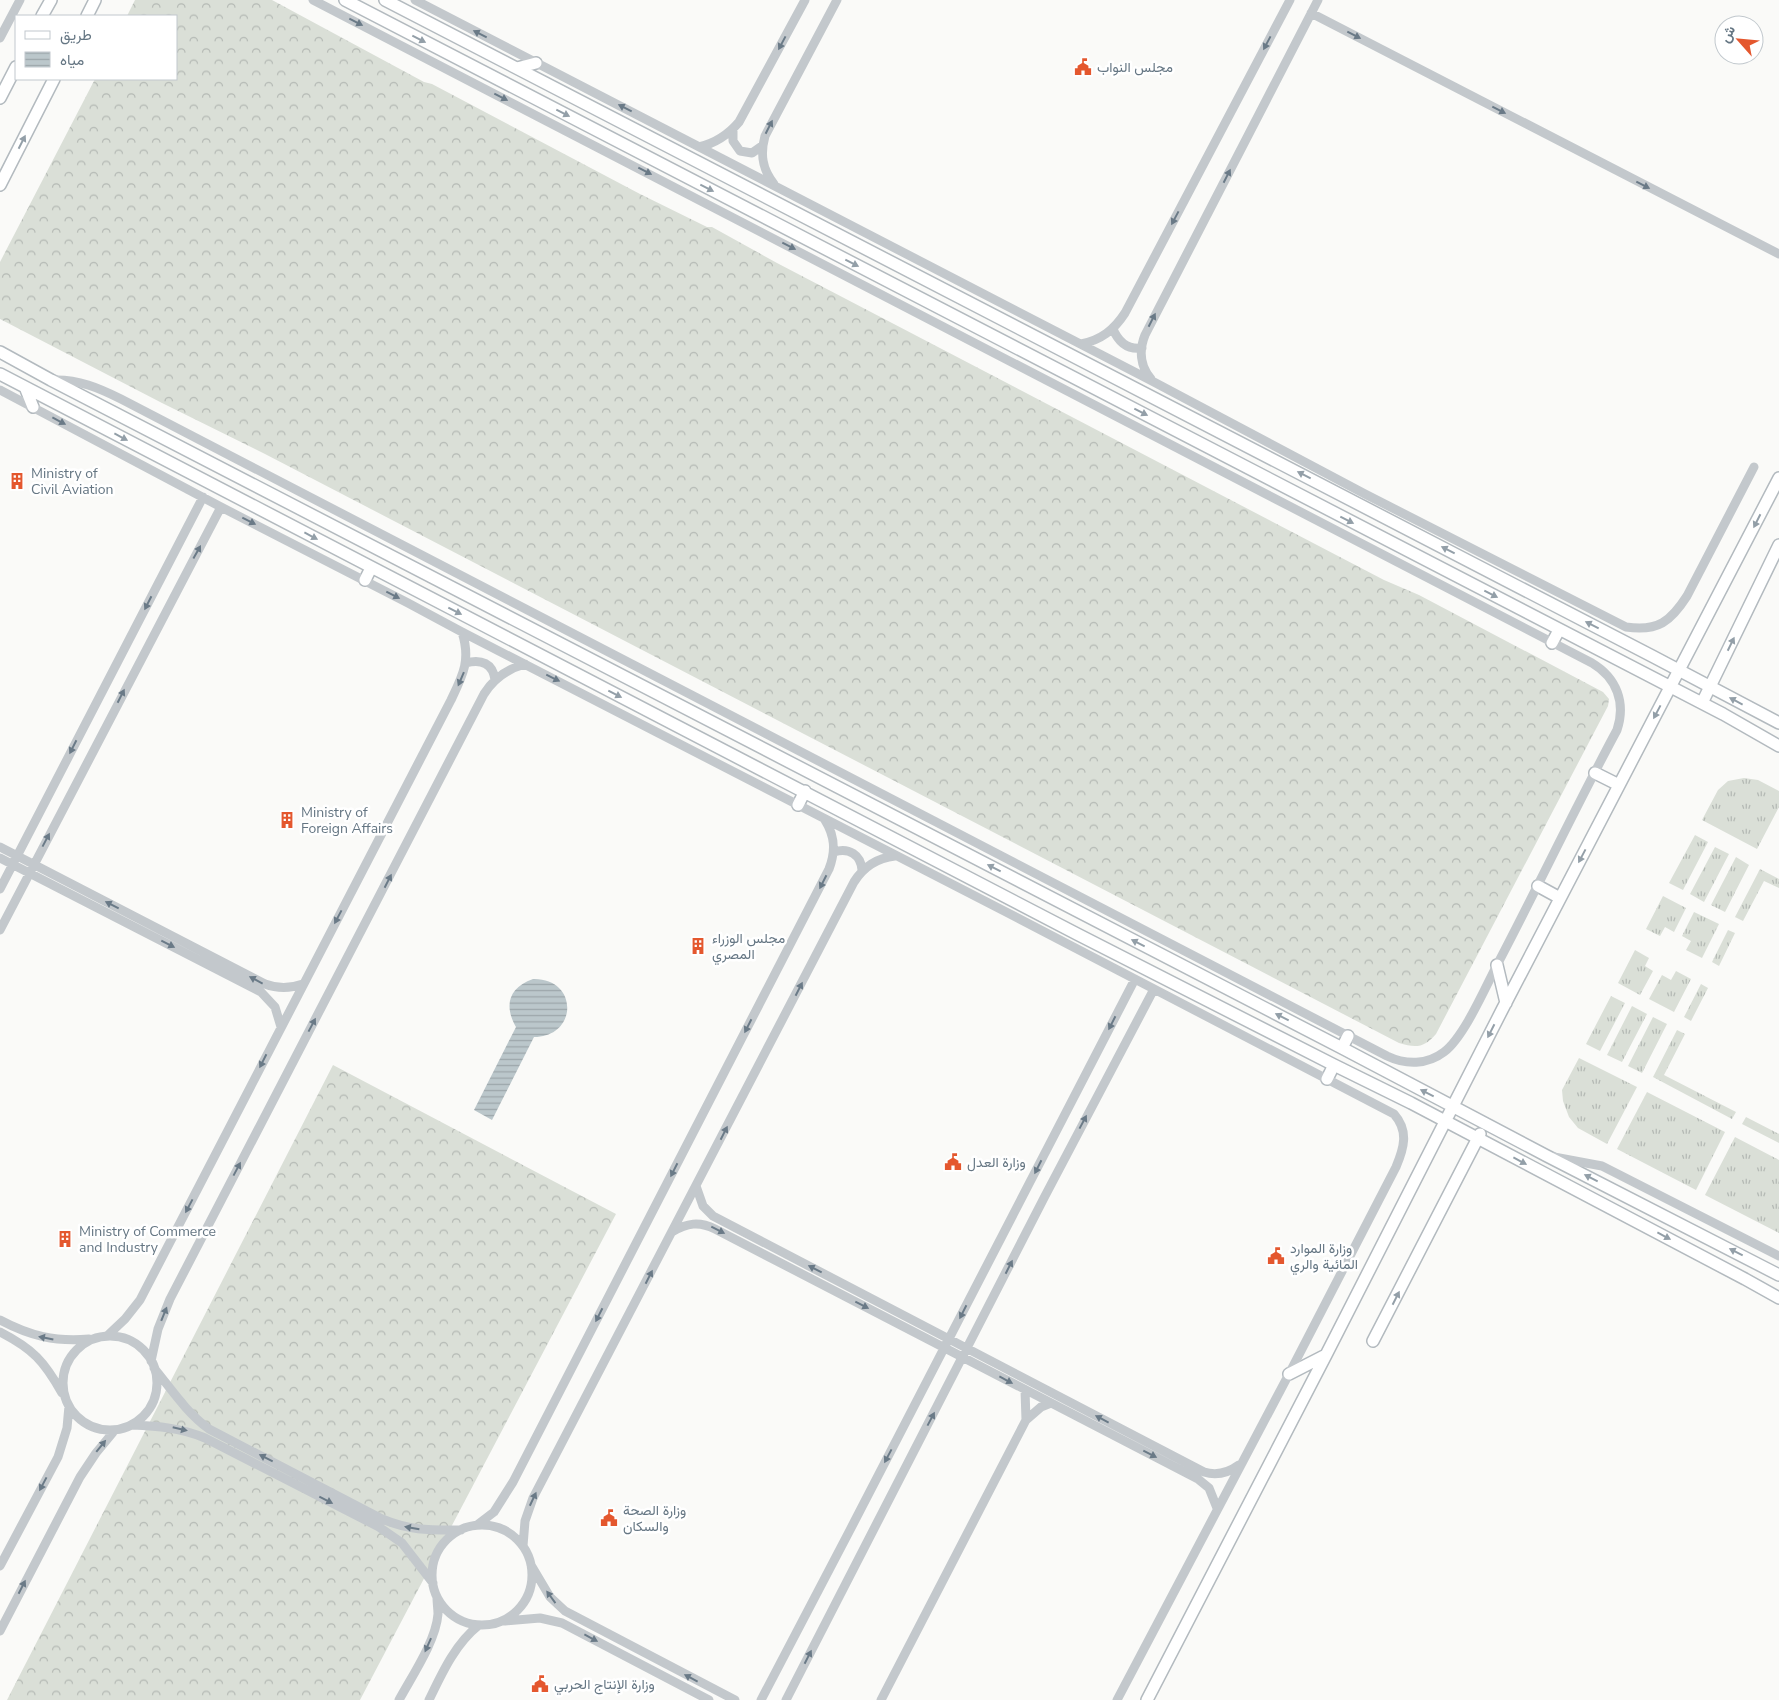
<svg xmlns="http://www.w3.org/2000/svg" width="1779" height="1700" viewBox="0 0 1779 1700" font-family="'Nunito Sans',Vazirmatn,sans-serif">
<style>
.grass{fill:url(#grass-tufts)}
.forest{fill:url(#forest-crowns)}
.water{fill:url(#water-rules)}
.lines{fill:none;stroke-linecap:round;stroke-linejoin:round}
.secondary-casing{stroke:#b3babf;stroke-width:14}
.street{stroke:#c3c8cc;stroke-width:9}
.secondary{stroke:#fff;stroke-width:11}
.oneway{fill:#6a7a87}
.oneway2{fill:#939fa8}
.labels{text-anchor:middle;stroke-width:5;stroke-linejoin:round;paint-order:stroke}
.poi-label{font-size:14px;fill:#657683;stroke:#fff;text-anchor:start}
</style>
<defs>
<pattern id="grass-tufts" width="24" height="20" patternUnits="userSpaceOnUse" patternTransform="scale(1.25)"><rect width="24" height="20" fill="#dadfd7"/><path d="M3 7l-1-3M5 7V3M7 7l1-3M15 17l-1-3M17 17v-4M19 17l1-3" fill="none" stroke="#b4b9b4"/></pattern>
<pattern id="forest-crowns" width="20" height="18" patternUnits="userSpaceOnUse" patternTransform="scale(1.25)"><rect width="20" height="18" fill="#dadfd7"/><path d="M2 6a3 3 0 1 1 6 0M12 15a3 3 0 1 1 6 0" fill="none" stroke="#b4b9b4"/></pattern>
<pattern id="water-rules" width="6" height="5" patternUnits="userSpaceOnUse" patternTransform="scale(1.25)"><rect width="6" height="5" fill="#bbc7cb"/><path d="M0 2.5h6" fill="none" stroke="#9ca6aa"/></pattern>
</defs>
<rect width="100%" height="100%" fill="#fafaf8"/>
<path class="grass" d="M1744 778 1758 780 1779 791V807L1757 849 1702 820 1718 790 1728 781Z
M1695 835 1708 842 1683 890 1669 883Z
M1715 847 1729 854 1704 902 1690 894Z
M1736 857 1749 865 1725 912 1711 905Z
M1760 869 1779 879V888L1764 881 1743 921 1735 917Z
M1663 896 1686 908 1674 932 1665 927 1660 936 1646 929Z
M1694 912 1719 924 1702 958 1686 950 1691 941 1682 936Z
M1728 930 1735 933 1719 966 1712 962Z
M1635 950 1649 958 1645 966 1653 971 1640 995 1618 983Z
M1676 971 1691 979 1674 1012 1649 999 1662 975 1671 980Z
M1701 984 1708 988 1691 1021 1684 1017Z
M1611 996 1625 1003 1600 1051 1586 1044Z
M1632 1006 1647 1014 1622 1062 1607 1055Z
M1653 1017 1667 1024 1642 1073 1628 1066Z
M1677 1030 1685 1034 1664 1075 1736 1112 1732 1119 1653 1077Z
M1579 1058 1637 1087 1607 1144 1578 1128 1569 1117 1563 1101 1562 1090Z
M1647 1092 1725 1132 1696 1190 1617 1149Z
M1746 1117 1779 1134V1143L1742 1124Z
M1735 1137 1779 1160V1233L1705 1195Z"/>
<path class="forest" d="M135 0H272L424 82 432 84 640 194 707 227H712L777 263 1384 580 1419 595 1603 692 1609 699 1608 706 1436 1034C1424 1048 1416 1048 1399 1043L265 454 162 403 0 319V262L95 79H176V16H127Z
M333 1065 616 1214 360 1700H7Z"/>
<path class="water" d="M533 979C579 978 578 1037 534 1037L492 1120 474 1110 516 1027C504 1006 508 988 533 979Z"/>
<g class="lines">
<g class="secondary-casing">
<path id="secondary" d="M345 0 1723 714 1779 746
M385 0 1652 656 1779 723
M42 16 51 0
M87 16 95 0
M517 68 536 63
M0 98 16 67
M0 185 54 79
M0 352 51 380 1342 1048 1547 1156 1779 1275
M0 374 1077 934 1334 1065 1411 1103 1745 1279 1779 1298
M25 387 33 407
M365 580 371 568
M1552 643 1559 630
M1702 703 1779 545
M1595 773 1619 785
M798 805 805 791
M1538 886 1560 898
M1497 965 1506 1003
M1342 1048 1348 1036
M1327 1079 1334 1065
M1373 1341 1480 1134
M1289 1374 1326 1355
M1147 1700 1326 1355 1502 1010 1779 478"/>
</g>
<path class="street" d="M415 0 1152 381 1365 494 1626 627C1658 632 1671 621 1687 596L1754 467
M1311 13 1779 254
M0 38 20 0
M733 129V141L740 151 752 153 762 146
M699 147C716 143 728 135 739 122L805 0
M774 184C762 169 760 154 765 136L837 0
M1113 329C1118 341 1127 350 1142 348
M1081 344C1101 340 1114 330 1125 313L1290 0
M1151 379C1140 366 1139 350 1145 335L1318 0
M53 380C78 379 99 388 121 399L1387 1056C1406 1065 1427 1065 1444 1052 1464 1037 1485 988 1497 965 1538 887 1575 808 1617 730 1626 703 1617 678 1592 663L313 0
M0 390 221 507 408 603 462 632 1010 914 1394 1114C1409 1131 1404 1148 1396 1167L1289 1374 1117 1700
M466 663C481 659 493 663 495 680
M0 847 265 984C278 989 289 989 303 984
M834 852C849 847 861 855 862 870
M0 858 261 992 275 1007 281 1027
M0 889 203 497
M0 930 221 507
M1554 1157 1602 1166 1779 1256
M696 1186 703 1206 713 1216 1204 1472C1217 1476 1228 1473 1239 1465
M672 1232C687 1223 699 1221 715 1229L1198 1479 1209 1488 1217 1508
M0 1320C30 1336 55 1342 89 1339
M0 1332C33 1349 44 1361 62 1393
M107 1336 125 1319 140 1300 451 700C463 675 471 660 462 632
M63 1383a47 47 0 1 1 94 0a47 47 0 1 1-94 0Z
M151 1361 158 1329 170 1299 484 694C494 678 507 669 525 664
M154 1368C172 1390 186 1412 209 1429L382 1519C411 1531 430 1530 461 1530
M1025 1390 1026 1420
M132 1425C158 1426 181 1428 205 1438L379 1527 402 1543 433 1583
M477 1525 494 1512 513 1482 829 869C836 851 835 836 825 820
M432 1575a50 50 0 1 1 100 0a50 50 0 1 1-100 0Z
M523 1546 525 1521 533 1498 854 882C864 866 877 858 895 856
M531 1565 550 1597 565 1611 735 1700
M0 1566 58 1457 67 1428 69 1406
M505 1621 540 1618 562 1623 709 1700
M0 1631 80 1477 96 1453 115 1430
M399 1700C412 1676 436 1641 438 1614 438 1609 437 1603 437 1598
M429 1700C442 1673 455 1644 479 1625
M761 1700 850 1530 1135 979
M786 1700 1045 1196 1154 989
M881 1700 1026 1420 1041 1407 1051 1403"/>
<use href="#secondary" class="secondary"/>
</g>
<defs><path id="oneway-solid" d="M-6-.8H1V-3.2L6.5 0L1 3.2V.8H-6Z" transform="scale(1.25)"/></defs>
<g class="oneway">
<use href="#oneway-solid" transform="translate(356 22) rotate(27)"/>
<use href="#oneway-solid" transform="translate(480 34) rotate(-153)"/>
<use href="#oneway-solid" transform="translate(1354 35) rotate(27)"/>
<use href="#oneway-solid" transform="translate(782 43) rotate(118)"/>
<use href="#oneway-solid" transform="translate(1267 43) rotate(118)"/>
<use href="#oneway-solid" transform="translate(501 97) rotate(27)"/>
<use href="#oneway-solid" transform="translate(625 108) rotate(-153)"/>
<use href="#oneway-solid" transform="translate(1499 110) rotate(27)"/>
<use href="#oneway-solid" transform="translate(769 127) rotate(-63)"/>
<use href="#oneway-solid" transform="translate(645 171) rotate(27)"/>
<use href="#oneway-solid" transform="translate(1227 176) rotate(-63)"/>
<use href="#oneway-solid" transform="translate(1643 185) rotate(27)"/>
<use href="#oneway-solid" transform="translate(1175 218) rotate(118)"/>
<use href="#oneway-solid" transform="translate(789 246) rotate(27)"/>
<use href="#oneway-solid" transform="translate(1152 320) rotate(-63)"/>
<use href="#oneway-solid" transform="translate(59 421) rotate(28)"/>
<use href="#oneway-solid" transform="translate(249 521) rotate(27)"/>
<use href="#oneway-solid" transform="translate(197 552) rotate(-61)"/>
<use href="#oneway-solid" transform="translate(393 595) rotate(27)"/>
<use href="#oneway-solid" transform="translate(148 603) rotate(117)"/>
<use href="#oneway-solid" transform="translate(553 678) rotate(26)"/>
<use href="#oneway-solid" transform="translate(461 679) rotate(113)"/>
<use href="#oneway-solid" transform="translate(121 696) rotate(-63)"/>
<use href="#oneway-solid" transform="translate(73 747) rotate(117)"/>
<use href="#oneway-solid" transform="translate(46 840) rotate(-62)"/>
<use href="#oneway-solid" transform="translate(388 881) rotate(-63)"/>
<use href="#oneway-solid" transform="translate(823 882) rotate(117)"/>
<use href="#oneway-solid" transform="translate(112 905) rotate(-153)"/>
<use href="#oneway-solid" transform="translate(338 917) rotate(118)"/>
<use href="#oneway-solid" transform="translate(168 944) rotate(27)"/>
<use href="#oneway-solid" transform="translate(256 980) rotate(-152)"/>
<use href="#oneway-solid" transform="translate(799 989) rotate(-63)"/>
<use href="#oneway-solid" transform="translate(1112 1023) rotate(117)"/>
<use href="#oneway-solid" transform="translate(312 1025) rotate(-62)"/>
<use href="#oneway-solid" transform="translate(748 1026) rotate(117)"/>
<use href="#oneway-solid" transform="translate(263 1061) rotate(117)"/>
<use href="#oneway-solid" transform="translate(1083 1122) rotate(-62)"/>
<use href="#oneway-solid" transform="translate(724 1133) rotate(-63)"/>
<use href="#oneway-solid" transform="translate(1038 1167) rotate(117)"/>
<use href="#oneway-solid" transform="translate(237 1169) rotate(-62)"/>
<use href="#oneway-solid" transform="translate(674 1170) rotate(117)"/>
<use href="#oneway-solid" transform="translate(189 1206) rotate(118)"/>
<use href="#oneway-solid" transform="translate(718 1230) rotate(27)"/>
<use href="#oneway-solid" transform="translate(1009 1267) rotate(-63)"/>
<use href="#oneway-solid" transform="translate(815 1269) rotate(-153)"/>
<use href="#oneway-solid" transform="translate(649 1277) rotate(-63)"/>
<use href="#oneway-solid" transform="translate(862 1305) rotate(27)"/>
<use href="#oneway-solid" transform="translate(963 1312) rotate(117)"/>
<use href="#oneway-solid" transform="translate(164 1314) rotate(-68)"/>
<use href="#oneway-solid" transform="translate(599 1315) rotate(117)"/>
<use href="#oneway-solid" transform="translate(46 1338) rotate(-169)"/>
<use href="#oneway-solid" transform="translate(1006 1380) rotate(28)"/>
<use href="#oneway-solid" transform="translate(931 1419) rotate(-62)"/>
<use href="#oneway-solid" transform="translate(1102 1419) rotate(-152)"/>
<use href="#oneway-solid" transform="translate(180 1429) rotate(13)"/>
<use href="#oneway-solid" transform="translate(101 1446) rotate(-51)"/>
<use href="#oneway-solid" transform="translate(1150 1454) rotate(27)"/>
<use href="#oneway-solid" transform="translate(888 1456) rotate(118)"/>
<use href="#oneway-solid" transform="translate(266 1458) rotate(-153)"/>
<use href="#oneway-solid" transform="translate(43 1484) rotate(118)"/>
<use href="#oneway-solid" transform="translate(533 1499) rotate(-65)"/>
<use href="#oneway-solid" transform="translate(326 1500) rotate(27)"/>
<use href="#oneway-solid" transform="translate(412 1528) rotate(-170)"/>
<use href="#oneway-solid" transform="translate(22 1587) rotate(-63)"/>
<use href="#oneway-solid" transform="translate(551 1597) rotate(-126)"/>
<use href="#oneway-solid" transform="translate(591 1638) rotate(28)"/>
<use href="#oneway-solid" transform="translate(428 1645) rotate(114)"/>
<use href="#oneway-solid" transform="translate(808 1657) rotate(-63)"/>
<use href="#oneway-solid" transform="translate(691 1678) rotate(-152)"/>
</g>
<g class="oneway2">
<use href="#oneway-solid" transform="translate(419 39) rotate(27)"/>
<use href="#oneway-solid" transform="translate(563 113) rotate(27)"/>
<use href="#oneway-solid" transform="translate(22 142) rotate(-63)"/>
<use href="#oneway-solid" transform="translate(707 188) rotate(27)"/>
<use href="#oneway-solid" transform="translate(852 263) rotate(27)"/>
<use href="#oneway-solid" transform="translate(1141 412) rotate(27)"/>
<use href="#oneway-solid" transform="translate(121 437) rotate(28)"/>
<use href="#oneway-solid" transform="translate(1304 475) rotate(-153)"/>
<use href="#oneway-solid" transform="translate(1347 520) rotate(27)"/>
<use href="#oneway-solid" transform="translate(1757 521) rotate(117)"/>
<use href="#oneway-solid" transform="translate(311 536) rotate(28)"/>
<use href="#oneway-solid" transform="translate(1448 550) rotate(-153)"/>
<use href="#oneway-solid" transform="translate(1491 594) rotate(27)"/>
<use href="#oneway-solid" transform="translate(455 611) rotate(27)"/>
<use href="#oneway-solid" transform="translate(1592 625) rotate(-153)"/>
<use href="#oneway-solid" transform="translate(1731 644) rotate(-64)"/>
<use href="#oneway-solid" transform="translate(615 694) rotate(27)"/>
<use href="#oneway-solid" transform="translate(1736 701) rotate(-152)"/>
<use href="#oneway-solid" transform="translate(1657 712) rotate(118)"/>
<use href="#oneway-solid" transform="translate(1582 856) rotate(118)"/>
<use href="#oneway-solid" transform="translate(994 868) rotate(-153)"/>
<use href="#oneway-solid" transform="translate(1138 943) rotate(-153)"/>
<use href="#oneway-solid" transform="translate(1282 1017) rotate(-153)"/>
<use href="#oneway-solid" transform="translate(1491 1031) rotate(117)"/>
<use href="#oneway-solid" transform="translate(1427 1093) rotate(-153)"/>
<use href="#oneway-solid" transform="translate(1520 1161) rotate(28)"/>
<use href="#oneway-solid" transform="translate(1591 1178) rotate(-153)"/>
<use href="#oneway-solid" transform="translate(1664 1236) rotate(28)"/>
<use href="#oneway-solid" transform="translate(1736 1252) rotate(-153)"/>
<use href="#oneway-solid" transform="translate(1396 1298) rotate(-63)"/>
</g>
<defs>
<g id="civic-bare" transform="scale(1.35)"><path d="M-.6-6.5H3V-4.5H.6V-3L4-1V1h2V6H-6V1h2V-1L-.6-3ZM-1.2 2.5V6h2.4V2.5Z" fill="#e4572e" stroke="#fff" stroke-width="2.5" paint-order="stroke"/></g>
<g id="building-bare" transform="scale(1.35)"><path d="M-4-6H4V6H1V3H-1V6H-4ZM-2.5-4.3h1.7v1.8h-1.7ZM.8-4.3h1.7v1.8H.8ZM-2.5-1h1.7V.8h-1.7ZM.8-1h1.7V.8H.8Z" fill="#e4572e" stroke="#fff" stroke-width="2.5" paint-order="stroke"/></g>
</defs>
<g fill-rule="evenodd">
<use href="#civic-bare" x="1083" y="67"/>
<use href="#building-bare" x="17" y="481"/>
<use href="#building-bare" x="287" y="820"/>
<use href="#building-bare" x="698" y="946"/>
<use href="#civic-bare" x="953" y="1162"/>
<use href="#building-bare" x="65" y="1239"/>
<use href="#civic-bare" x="1276" y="1256"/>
<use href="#civic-bare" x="609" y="1518"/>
<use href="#civic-bare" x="540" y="1684"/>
</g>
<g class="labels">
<g class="poi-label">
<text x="1097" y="72">مجلس النواب</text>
<text x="31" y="478">Ministry of<tspan x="31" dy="16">Civil Aviation</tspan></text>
<text x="301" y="817">Ministry of<tspan x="301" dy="16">Foreign Affairs</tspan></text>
<text x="712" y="943">مجلس الوزراء<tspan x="712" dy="16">المصري</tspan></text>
<text x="967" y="1167">وزارة العدل</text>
<text x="79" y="1236">Ministry of Commerce<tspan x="79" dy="16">and Industry</tspan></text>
<text x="1290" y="1253">وزارة الموارد<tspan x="1290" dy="16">المائية والري</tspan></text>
<text x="623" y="1515">وزارة الصحة<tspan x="623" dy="16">والسكان</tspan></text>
<text x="554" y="1689">وزارة الإنتاج الحربي</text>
</g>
</g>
<rect x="15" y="15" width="162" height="65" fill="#ffffff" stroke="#c1c8cd"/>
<rect x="25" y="31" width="25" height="8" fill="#ffffff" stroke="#c1c8cd"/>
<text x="60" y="40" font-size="15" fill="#657683">طريق</text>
<rect x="25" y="52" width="25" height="15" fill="url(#water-rules)" stroke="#c1c8cd"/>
<text x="60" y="65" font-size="15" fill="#657683">مياه</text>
<g transform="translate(1739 40) rotate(297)"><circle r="24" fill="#ffffff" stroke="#c1c8cd"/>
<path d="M0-4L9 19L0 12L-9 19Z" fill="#e4572e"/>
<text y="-8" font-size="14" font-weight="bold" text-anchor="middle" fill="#657683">ش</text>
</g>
</svg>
